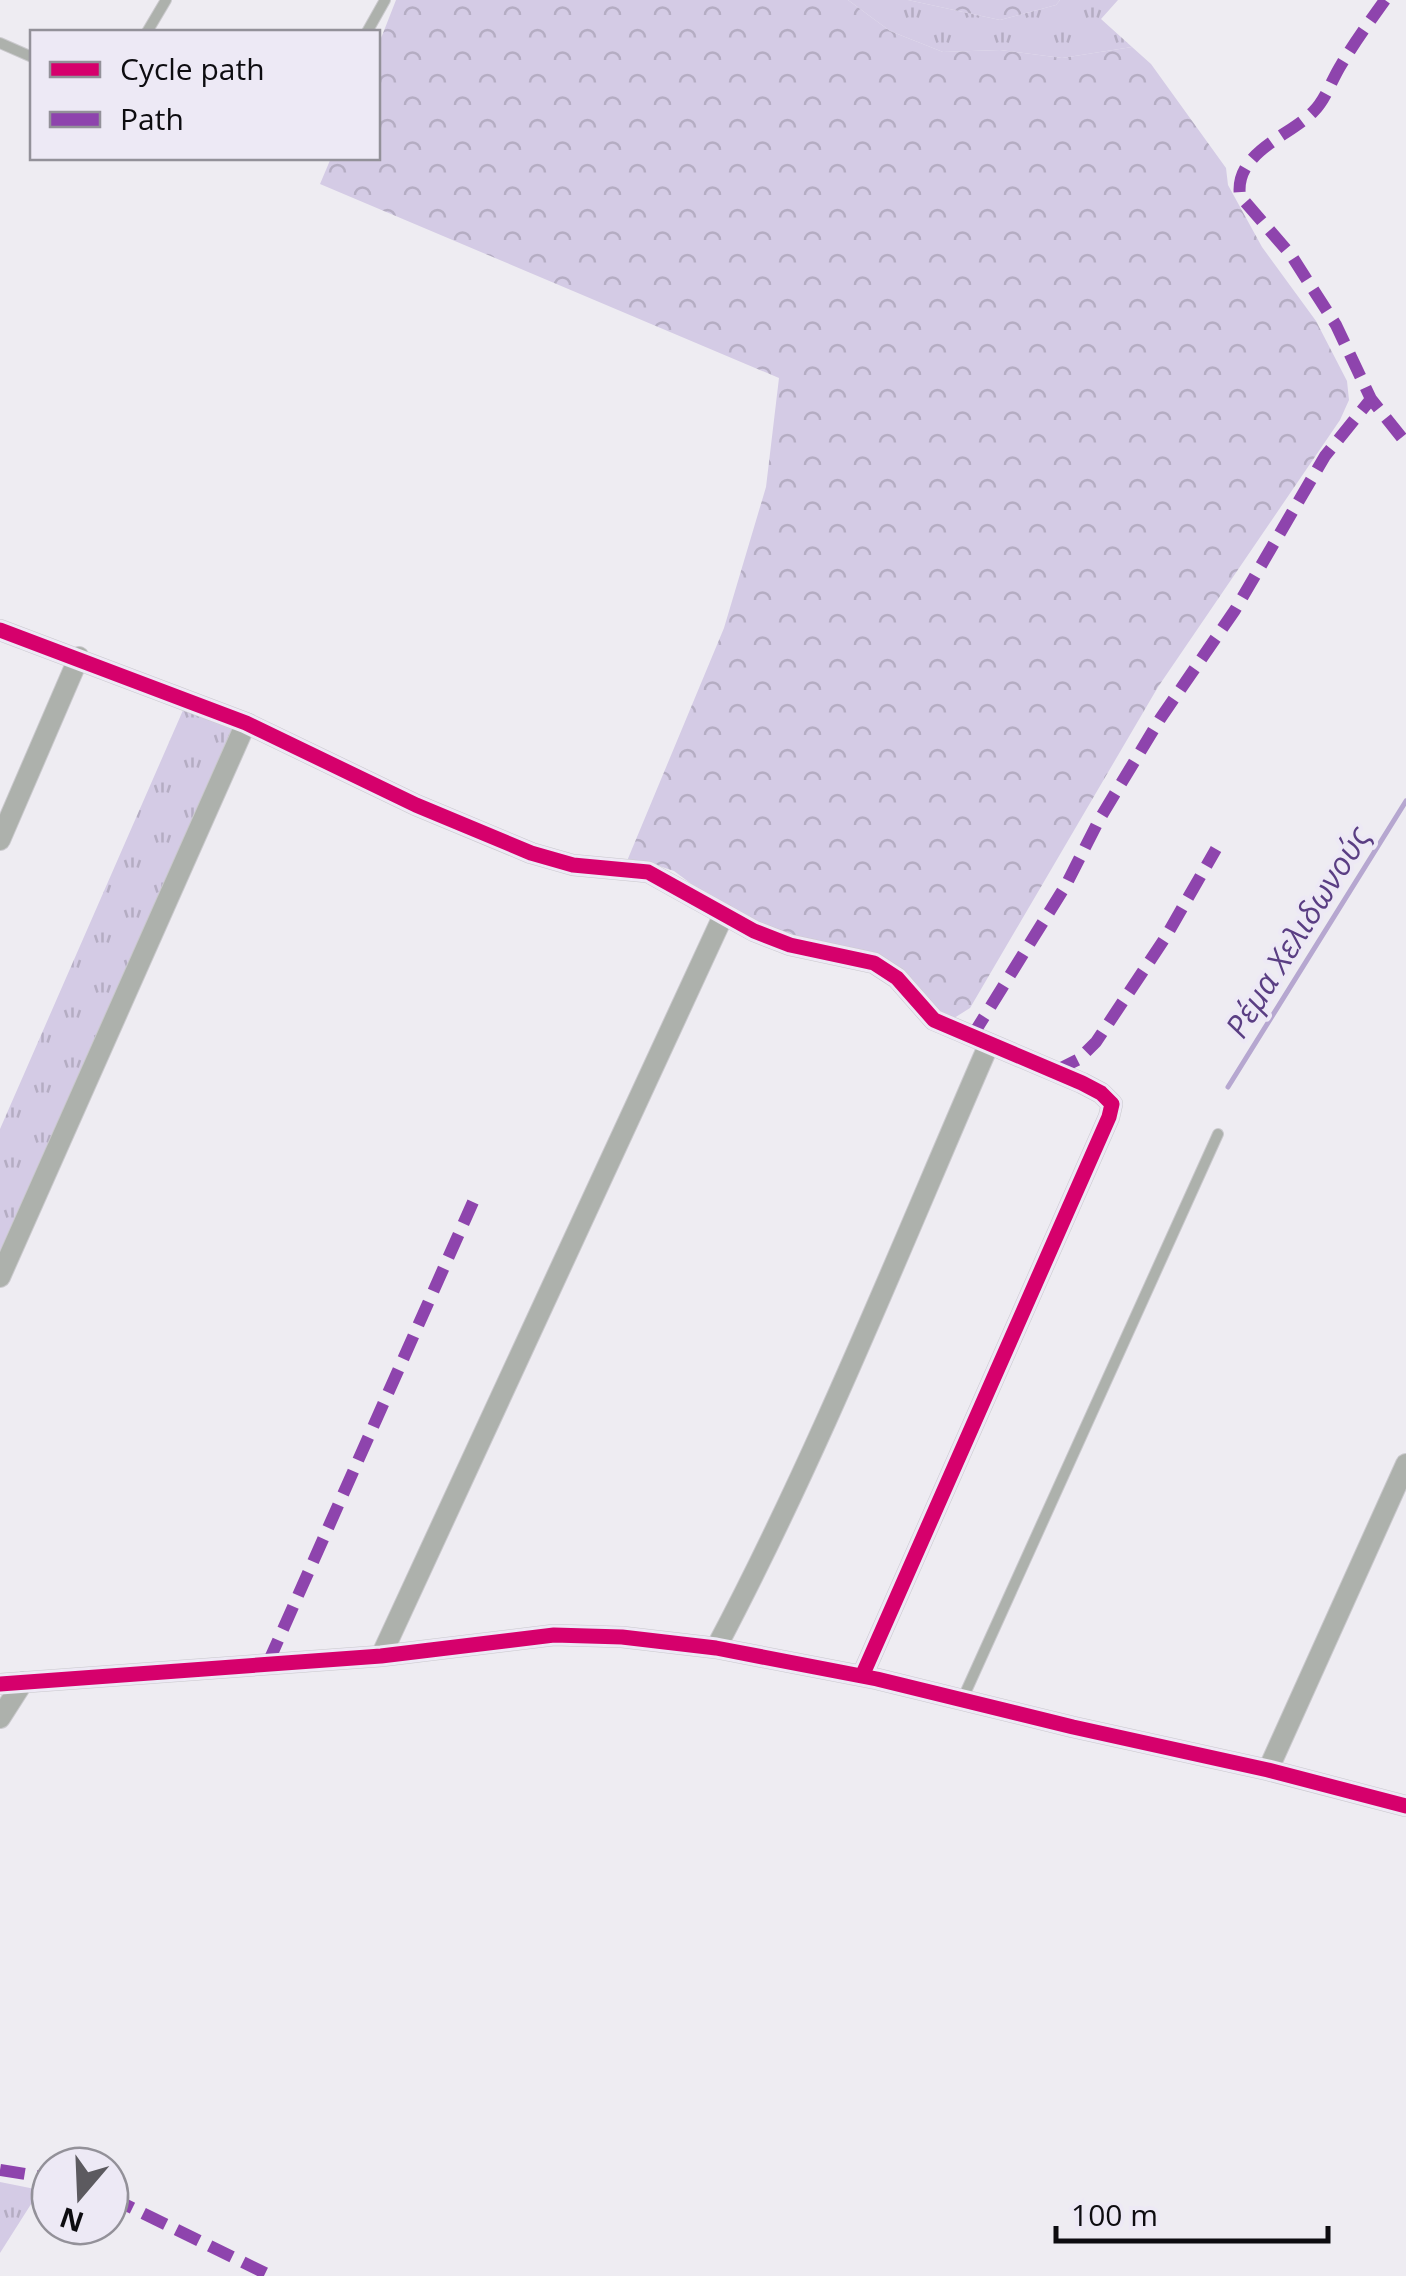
<svg xmlns="http://www.w3.org/2000/svg" width="1406" height="2276" viewBox="0 0 1406 2276" font-family="'Open Sans',sans-serif">
<style>
.grass{fill:url(#grass-tufts)}
.forest{fill:url(#forest-crowns)}
.lines{fill:none;stroke-linecap:round;stroke-linejoin:round}
.stream{stroke:#b6a7d0;stroke-width:5}
.service-casing{stroke:#cac9cd;stroke-width:12}
.minor-casing{stroke:#cac9cd;stroke-width:22}
.service{stroke:#adb1ac;stroke-width:10}
.minor{stroke:#adb1ac;stroke-width:20}
.quiet{stroke:#8e44ad;stroke-width:12;stroke-dasharray:25 12;stroke-linecap:butt}
.cycleway-casing{stroke:#ede9f5;stroke-width:21}
.cycleway{stroke:#d6006c;stroke-width:15}
.labels{text-anchor:middle;stroke-width:8;stroke-linejoin:round;paint-order:stroke}
.water-label{font-size:32px;font-style:italic;fill:#5a3e83;stroke:#ede9f5}
</style>
<defs>
<pattern id="grass-tufts" width="24" height="20" patternUnits="userSpaceOnUse" patternTransform="scale(2.5)"><rect width="24" height="20" fill="#d4cbe5"/><path d="M3 7l-1-3M5 7V3M7 7l1-3M15 17l-1-3M17 17v-4M19 17l1-3" fill="none" stroke="#b5adc3"/></pattern>
<pattern id="forest-crowns" width="20" height="18" patternUnits="userSpaceOnUse" patternTransform="scale(2.5)"><rect width="20" height="18" fill="#d4cbe5"/><path d="M2 6a3 3 0 1 1 6 0M12 15a3 3 0 1 1 6 0" fill="none" stroke="#b5adc3"/></pattern>
</defs>
<rect width="100%" height="100%" fill="#eeecf2"/>
<path class="grass" d="M848 0H908L1000 20 1056 5 1060 0H1118L1101 19 1132 47 1062 58 1000 50 943 52 890 31Z
M184 708 236 728 0 1258V1129Z
M0 2182 40 2190 0 2253Z"/>
<path class="forest" d="M396 0H848L890 31 943 52 1000 50 1062 58 1132 47 1151 64 1226 168 1228 185 1262 247 1316 321 1347 381 1349 400 1340 420 1158 687 970 1008 951 1020 940 1018 910 985 725 909 674 871 650 863 627 861 724 628 766 487 779 378 320 184 331 158H378V46Z
M908 0H1060L1056 5 1000 20Z"/>
<g class="lines">
<path class="stream" d="M1228 1087 1406 801"/>
<g class="service-casing">
<path id="service" d="M147 32 166 0
M367 32 385 0
M0 43 32 57
M963 1698 1218 1134"/>
</g>
<g class="minor-casing">
<path id="minor" d="M0 630 246 723 416 805 531 853 573 865 648 872 754 931 790 945 874 963 897 978 934 1020 1082 1083 1101 1093 1112 1104 1109 1117 862 1676
M0 840 79 657
M0 1277 246 723
M716 1648C819 1453 901 1246 989 1044
M381 1656 724 914
M0 1684 381 1656 554 1635 622 1637 716 1648 877 1679 1073 1727 1268 1770 1406 1806
M0 1718 23 1682
M1268 1770 1406 1464"/>
</g>
<use href="#service" class="service"/>
<use href="#minor" class="minor"/>
<path class="quiet" d="M1385 0C1370 21 1354 43 1341 65 1331 81 1326 99 1313 112 1288 137 1234 153 1240 196L1291 255 1336 325 1371 399 1406 443
M971 1038 1066 885 1099 820 1160 719 1235 610 1325 456 1371 399
M1055 1071 1079 1059 1096 1042 1165 938 1216 849
M268 1663 473 1202
M0 2170 50 2178
M110 2197 271 2276"/>
<g class="cycleway-casing">
<path id="cycleway" d="M0 630 246 723 416 805 531 853 573 865 648 872 754 931 790 945 874 963 897 978 934 1020 1082 1083 1101 1093 1112 1104 1109 1117 862 1676
M0 1684 381 1656 554 1635 622 1637 716 1648 877 1679 1073 1727 1268 1770 1406 1806"/>
</g>
<use href="#cycleway" class="cycleway"/>
</g>
<g class="labels">
<g class="water-label">
<text transform="translate(1298 932) rotate(-58)" y="11">Ρέμα Χελιδωνούς</text>
</g>
</g>
<rect x="30" y="30" width="350" height="130" fill="#ede9f5" stroke="#939199" stroke-width="2.5"/>
<rect x="50" y="62" width="50" height="15" fill="#d6006c" stroke="#939199" stroke-width="2.5"/>
<text x="120" y="80" font-size="30" fill="#0d0c10">Cycle path</text>
<rect x="50" y="112" width="50" height="15" fill="#8e44ad" stroke="#939199" stroke-width="2.5"/>
<text x="120" y="130" font-size="30" fill="#0d0c10">Path</text>
<g transform="translate(80 2196) rotate(199)"><circle r="48" fill="#ede9f5" stroke="#939199" stroke-width="2.5"/>
<path d="M0-8L18 38L0 25L-18 38Z" fill="#5c5a5f"/>
<text y="-15" font-size="28" font-weight="bold" text-anchor="middle" fill="#0d0c10">N</text>
</g>
<path d="M1056 2226v15h272v-15" fill="none" stroke="#0d0c10" stroke-width="5"/>
<text x="1071" y="2226" font-size="30" fill="#0d0c10" stroke="#ede9f5" stroke-width="8" paint-order="stroke">100 m</text>
</svg>
